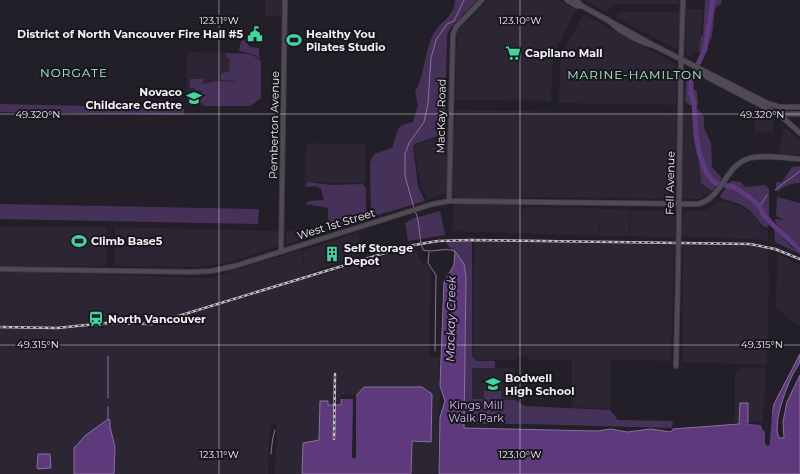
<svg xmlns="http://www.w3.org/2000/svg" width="800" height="474" viewBox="0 0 800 474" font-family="Montserrat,sans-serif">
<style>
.built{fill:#2c2534}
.green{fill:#463258}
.water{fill:#5e3a7c;stroke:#8a70a0}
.pier{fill:#231f28}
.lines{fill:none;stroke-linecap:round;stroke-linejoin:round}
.stream{stroke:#8a70a0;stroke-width:1}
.river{stroke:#5e3a7c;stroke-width:5}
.tertiary-casing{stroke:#3f3c43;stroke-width:6}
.secondary-casing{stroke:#3f3c43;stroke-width:6}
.tertiary{stroke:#4f4a55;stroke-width:4}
.secondary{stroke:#4f4a55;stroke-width:4.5}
.rail-casing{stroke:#c1bec4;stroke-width:2.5}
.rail{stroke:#1a161e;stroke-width:1;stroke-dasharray:3;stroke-linecap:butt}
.tertiary-bridge-casing{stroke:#3f3c43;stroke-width:6;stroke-linecap:butt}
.tertiary-bridge{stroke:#4f4a55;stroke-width:4}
.ticks{fill:none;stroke:#f2eff5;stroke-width:1;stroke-opacity:0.45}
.labels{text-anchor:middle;stroke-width:4;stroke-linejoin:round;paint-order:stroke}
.poi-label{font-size:11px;font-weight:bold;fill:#f2eff5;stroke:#1a161e;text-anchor:start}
.street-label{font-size:11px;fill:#f2eff5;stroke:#1a161e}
.park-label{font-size:11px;fill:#d5b8f1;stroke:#1a161e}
.neighbourhood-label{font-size:12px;letter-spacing:1px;fill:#a3fad3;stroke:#1a161e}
.water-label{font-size:12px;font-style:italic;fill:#dabdf7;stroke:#1a161e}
.ticks-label{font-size:10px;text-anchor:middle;fill:#f2eff5;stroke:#1a161e;stroke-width:4;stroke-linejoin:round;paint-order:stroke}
</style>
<rect width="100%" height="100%" fill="#231f28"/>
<path class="built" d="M265 0H283L282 17 265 16Z
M488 0H558L576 9 553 56 551 101 455 100 457 31Z
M584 0H679V4H617L606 12Z
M686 9H703L701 47 700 52 690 53 692 58 686 54Z
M619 12H677L679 14 678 47 676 49 617 18 616 16Z
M584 14 677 65 676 105 559 103 560 63 565 48Z
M188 52 239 53 255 56 261 61V98L249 106 187 105 186 55Z
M755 107 774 118 773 133 754 132Z
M458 110 693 113 701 183 712 191 700 199 522 197V220L523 207 600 208 599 236 452 231 455 196 445 194 427 199 421 187 414 148 416 145 454 132 456 112Z
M786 128 800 140V155L779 154 783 130Z
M306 143 365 144V183L305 182Z
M720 200 743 207 752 214 763 229 768 230V241L754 239 682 237 683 211 704 210 713 206Z
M600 209 630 210 629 236H600Z
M631 210 675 211V238L630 236Z
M0 227H107L106 266H0Z
M115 227 278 231V246L231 262 199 267 114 266Z
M286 230 317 231 318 235 286 245Z
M359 232 360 255 304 275V250Z
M474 241 674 245 671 361 610 360V409L572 407V360H528L527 357 522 356 514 360H478L473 356Z
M415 246 419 258 424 264 431 267 429 357H439L440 393 437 474H411L412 441H431L429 390 422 387H364L356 396 341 405 328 439V401H320L319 440 304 442 302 444V474H275L277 424 274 423 271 424 269 439 268 474H114L115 447 110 426V421L105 420 74 450V474H0V271L211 278 303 249 304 280Z
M683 246H751L768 249 769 279 767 365 682 362Z
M777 253 800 266V326L776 309Z
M472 367 515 368V400L472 399Z
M742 367 766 368 763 422H735V373Z"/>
<path class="green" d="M455 0H477L451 27 447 34 445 131 440 135 415 144 413 147 418 186 425 201 371 217 370 163 374 154 392 148 398 129 402 125 413 122 418 105 415 92C426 73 424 49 434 33 442 20 454 17 455 0Z
M705 0H722L720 5 717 6 715 10 712 36 706 50 699 52 701 36 703 35Z
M244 40 250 47 259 48V56L261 59 253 54 239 51 241 41Z
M226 53 251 54 261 61V98L250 106H204L202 103H192V99L202 100V91L195 90 194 88H190V79H203V84L217 81 236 82 234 81 221 80V73L229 72 230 60 226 56Z
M686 80 691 81V88L697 91 698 105H689L685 101Z
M0 104 184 108V115L0 112Z
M693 110H699L704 117V128L711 143 712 167 722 178 712 191 701 183Z
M800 166V183C792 183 783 186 779 191H776V182H782L792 167Z
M731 181 741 182 745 187 765 185 769 189V224L767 228 764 227C745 205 749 207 721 198L720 196Z
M308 182 331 185 363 184 366 189V216L364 219 345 226 328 224V208L305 204 309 201 324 200 321 189 317 186 307 187 305 185Z
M777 197 800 203V246L781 230 775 221V219L785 220 776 216Z
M0 204 259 209 258 224 0 219Z
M440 211 445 235 408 241 405 223 412 219Z
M774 228 791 247 800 252V254L775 242Z
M446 241 472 242V356L477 361H495V368H472V399H484V391H501V400H515L525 406 610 410 618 420 673 421 672 428 524 424H464L466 277 459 256 447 245Z"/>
<path class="water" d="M455 251 464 264 466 277 464 428 597 431 611 429 627 432 651 429 671 432 673 429 739 424 740 403H748V424L770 423 774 404 800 354C800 366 798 365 793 374 786 388 772 424 779 438H784L783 422 787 402 800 375V474H439L440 417 445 401 440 386 444 282 454 265Z
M364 387H422L432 394 431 442 412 441 411 474H302L303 443 319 440 320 401H328V405H341L342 394 356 396Z
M108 419 110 420V427L115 447 114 474H74V448L86 435Z
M38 454H50L51 468 38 469 37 468Z"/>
<path class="pier" d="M341 394H356V458H352L353 399H341Z
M773 401 770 441 769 446H767L765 443V431H763L761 425 749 424 747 423 769 422Z"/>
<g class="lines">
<path class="stream" d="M775 190 800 171
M760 206 767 195
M414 208 405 176V154L409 143 424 122 428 103 431 58 436 40 447 24 454 21 464 0
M415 211C421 224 418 237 423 250 434 253 444 247 455 251
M429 252 428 263 436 275 435 351
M108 356V398
M108 407V419
M271 454C272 445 272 439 275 430"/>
<path class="river" d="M713 0 705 49 691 79V93L694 103 696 135 699 152 706 172 715 183 734 187 749 197 760 206 763 214 771 223 800 250"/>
<g class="tertiary-casing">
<path id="tertiary" d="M681 60 683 0
M679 218V205
M281 251 285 0
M0 269 192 272 211 271 235 266 433 204 449 201 453 34 456 27 482 0
M676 366 678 274"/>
</g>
<g class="secondary-casing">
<path id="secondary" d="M567 0 577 6H582
M576 0 582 6 653 45
M607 19C618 31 639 42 655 46L767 103 780 107H800
M703 72 707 77 772 111 779 114H800
M779 114 800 133
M449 201 698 204C722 198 725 167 747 159 760 154 786 158 800 159
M679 205 681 60"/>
</g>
<use href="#tertiary" class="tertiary"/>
<use href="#secondary" class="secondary"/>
<g class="rail-casing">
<path id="rail" d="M0 327 57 328 106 323 152 324 408 246 438 241 470 240 750 244 775 249 800 259
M334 439 335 374"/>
</g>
<use href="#rail" class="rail"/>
<g class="tertiary-bridge-casing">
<path id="tertiary-bridge" d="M678 274 679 218"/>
</g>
<use href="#tertiary-bridge" class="tertiary-bridge"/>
</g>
<path class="ticks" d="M219 0V474M520 0V474M0 114H800M0 345H800"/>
<defs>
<g id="civic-bare" transform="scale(1.2)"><path d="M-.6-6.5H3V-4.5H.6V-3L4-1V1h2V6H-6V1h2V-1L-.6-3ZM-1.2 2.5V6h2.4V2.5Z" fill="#44d49f" stroke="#1a161e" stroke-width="2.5" paint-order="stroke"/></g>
<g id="stadium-bare" transform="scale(1.2)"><path d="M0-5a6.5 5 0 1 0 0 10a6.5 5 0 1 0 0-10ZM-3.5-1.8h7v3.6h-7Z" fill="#44d49f" stroke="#1a161e" stroke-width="2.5" paint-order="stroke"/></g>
<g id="supermarket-bare" transform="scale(1.2)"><path d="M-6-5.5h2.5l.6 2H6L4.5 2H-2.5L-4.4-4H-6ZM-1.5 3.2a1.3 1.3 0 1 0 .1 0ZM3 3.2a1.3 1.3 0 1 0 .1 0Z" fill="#44d49f" stroke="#1a161e" stroke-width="2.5" paint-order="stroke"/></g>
<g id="school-bare" transform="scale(1.2)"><path d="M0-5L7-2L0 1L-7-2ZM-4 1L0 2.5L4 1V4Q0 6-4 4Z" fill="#44d49f" stroke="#1a161e" stroke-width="2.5" paint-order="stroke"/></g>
<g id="building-bare" transform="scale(1.2)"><path d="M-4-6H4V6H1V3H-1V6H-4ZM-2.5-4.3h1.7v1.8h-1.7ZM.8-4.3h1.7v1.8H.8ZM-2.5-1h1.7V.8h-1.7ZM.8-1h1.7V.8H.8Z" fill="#44d49f" stroke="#1a161e" stroke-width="2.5" paint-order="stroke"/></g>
<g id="station-bare" transform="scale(1.2)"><path d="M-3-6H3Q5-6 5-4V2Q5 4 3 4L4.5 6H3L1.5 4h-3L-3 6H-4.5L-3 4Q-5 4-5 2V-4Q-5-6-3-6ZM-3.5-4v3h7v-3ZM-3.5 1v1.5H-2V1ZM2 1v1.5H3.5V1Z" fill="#44d49f" stroke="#1a161e" stroke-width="2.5" paint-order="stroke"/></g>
</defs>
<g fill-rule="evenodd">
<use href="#civic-bare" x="255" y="34"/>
<use href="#stadium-bare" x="294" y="40"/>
<use href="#supermarket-bare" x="513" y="53"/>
<use href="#school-bare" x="194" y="98"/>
<use href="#stadium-bare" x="79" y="241"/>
<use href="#building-bare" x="332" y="254"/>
<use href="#station-bare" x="96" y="319"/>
<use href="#school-bare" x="493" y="384"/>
</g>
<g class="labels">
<g class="poi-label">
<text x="243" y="38" text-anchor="end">District of North Vancouver Fire Hall #5</text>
<text x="306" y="38">Healthy You<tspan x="306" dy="13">Pilates Studio</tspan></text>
<text x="525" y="57">Capilano Mall</text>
<text x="182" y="96" text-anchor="end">Novaco<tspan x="182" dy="13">Childcare Centre</tspan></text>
<text x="91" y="245">Climb Base5</text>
<text x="344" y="252">Self Storage<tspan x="344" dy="13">Depot</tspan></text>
<text x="108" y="323">North Vancouver</text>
<text x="505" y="382">Bodwell<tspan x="505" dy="13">High School</tspan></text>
</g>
<g class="street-label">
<text transform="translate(441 116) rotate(-89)" y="4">MacKay Road</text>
<text transform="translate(274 125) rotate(-89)" y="4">Pemberton Avenue</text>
<text transform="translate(670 183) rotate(-89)" y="4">Fell Avenue</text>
<text transform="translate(336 224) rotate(-17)" y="4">West 1st Street</text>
</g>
<g class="park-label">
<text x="476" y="409">Kings Mill<tspan x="476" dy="13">Walk Park</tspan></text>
</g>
<g class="neighbourhood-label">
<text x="74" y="77">NORGATE</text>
<text x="635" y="79">MARINE-HAMILTON</text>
</g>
<g class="water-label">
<text transform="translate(451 319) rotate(-89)" y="4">Mackay Creek</text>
</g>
</g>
<g class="ticks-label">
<text x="219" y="24">123.11°W</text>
<text x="520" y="24">123.10°W</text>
<text x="38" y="118">49.320°N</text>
<text x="762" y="118">49.320°N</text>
<text x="38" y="348">49.315°N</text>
<text x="762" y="348">49.315°N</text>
<text x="219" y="458">123.11°W</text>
<text x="520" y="458">123.10°W</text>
</g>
</svg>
